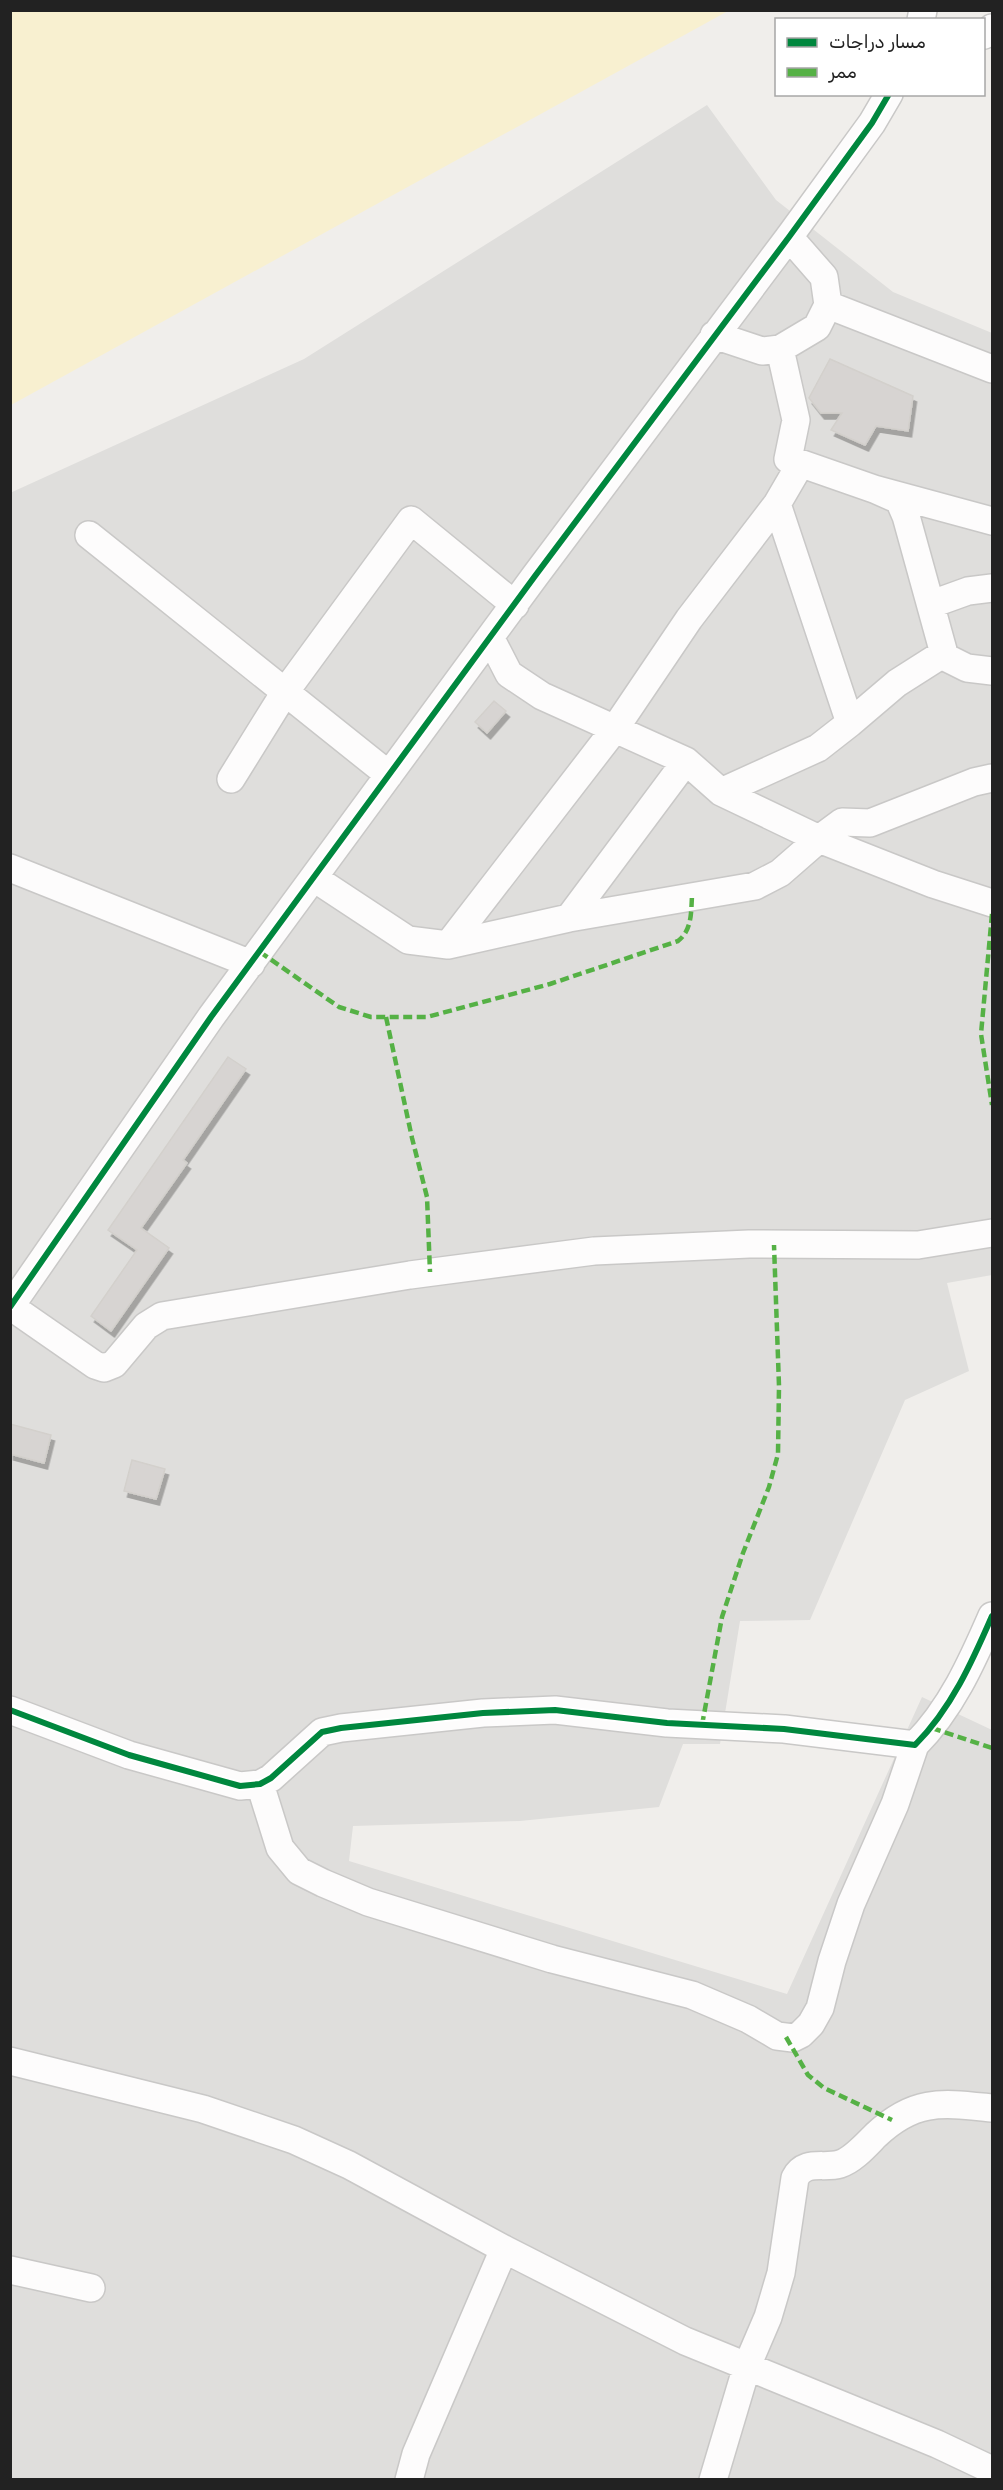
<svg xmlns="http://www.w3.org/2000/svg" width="1003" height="2490" viewBox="0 0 1003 2490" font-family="Rubik,Vazirmatn,sans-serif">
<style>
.residential{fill:#dfdedc}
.sand{fill:#f8f0d0}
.building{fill:#d7d4d2;stroke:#d3d0cc;stroke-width:1.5;filter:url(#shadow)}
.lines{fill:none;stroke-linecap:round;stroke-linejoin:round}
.minor-casing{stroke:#c9c8c7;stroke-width:30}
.minor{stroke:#fdfcfc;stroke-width:27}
.quiet{stroke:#55b145;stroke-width:4.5;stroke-dasharray:9 4.5;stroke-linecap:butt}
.cycleway-casing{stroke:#fff;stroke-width:10}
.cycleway{stroke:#00873e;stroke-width:6}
</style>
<defs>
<filter id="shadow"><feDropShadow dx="3.5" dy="6" stdDeviation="0" flood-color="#0004"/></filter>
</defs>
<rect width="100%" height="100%" fill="#f0eeeb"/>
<path class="residential" d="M707 105 776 200 893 292 992 333V1275L947 1283 969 1371 905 1400 810 1620 740 1621 720 1744H683L659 1807 520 1821 353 1826 349 1861 787 1994 922 1697 992 1730V2479H11L10 493 304 359Z"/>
<path class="sand" d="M11 10H728V11L11 405Z"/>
<path class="building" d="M830 359 913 396 908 431 876 426 865 445 831 430 842 413H821L809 398Z
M494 701 506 711 487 733 475 722Z
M228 1057 246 1069 183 1160 187 1163 141 1228 169 1248 111 1331 91 1316 137 1250 108 1230Z
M10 1424 51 1435 44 1463 10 1454Z
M132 1460 165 1469 156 1499 124 1491Z"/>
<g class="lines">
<g class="minor-casing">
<path id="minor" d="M921 20 923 10
M984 35 992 28
M789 237 824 277 828 305 992 369
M714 335 762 351 780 349 817 327 828 305
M788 459 874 489 992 521
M89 535 389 775
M932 604 968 591 992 588
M491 639 509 674 542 696 686 761 721 792 819 839 842 822 870 823 974 782 992 778
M941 655 967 668 992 671
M850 723 897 683 941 655 943 650 906 516 899 500 874 489
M231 779 285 692 411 520 515 605
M721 792 818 748 850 723 777 504
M10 868 251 964
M314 878 408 940 448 945 569 918 755 886 780 873 819 839 933 884 992 903
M569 918 686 761
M448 945 614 730 689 619 777 504 798 468 788 459 796 420 780 349
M10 1306 95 1365 104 1368 114 1364 146 1326 162 1316 410 1275 594 1251 749 1244 918 1245 992 1233
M10 1307 211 1017 535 576 789 237 872 123 889 94
M10 1710 129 1755 240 1786 260 1784 271 1778 322 1732 341 1728 483 1713 555 1710 667 1723 784 1729 915 1745C951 1709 972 1662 992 1616
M260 1784 280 1848 299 1871 323 1883 368 1902 552 1959 692 1995 748 2019 777 2036 793 2038 801 2034 811 2024 820 2008 832 1961 851 1904 895 1804 915 1745
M10 2061 203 2109 294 2140 349 2165 504 2249 685 2341 937 2444 992 2470
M10 2270 91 2288
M409 2480 416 2454 504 2249
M713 2480 747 2366 768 2317 781 2273 795 2178C805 2159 823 2169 840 2164 853 2160 866 2145 876 2135 915 2098 943 2103 992 2108"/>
</g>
<use href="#minor" class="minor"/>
<path class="quiet" d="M992 914 981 1034 992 1105
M260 952 339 1007 371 1017H427L550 984 678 941C692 930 691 913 692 896
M386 1017 412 1138 427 1197 430 1272
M702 1725 722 1617 743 1553 769 1487 778 1454 779 1386 774 1245
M932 1728 992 1748
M786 2037 808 2075 824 2088 892 2120"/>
<g class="cycleway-casing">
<path id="cycleway" d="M10 1307 211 1017 535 576 789 237 872 123 889 94
M10 1710 129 1755 240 1786 260 1784 271 1778 322 1732 341 1728 483 1713 555 1710 667 1723 784 1729 915 1745C951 1709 972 1662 992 1616"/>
</g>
<use href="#cycleway" class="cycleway"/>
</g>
<rect width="1003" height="2490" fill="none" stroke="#222222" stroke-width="24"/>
<rect x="775" y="18" width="210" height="78" fill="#ffffff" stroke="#a7a7a7" stroke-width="1.5"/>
<rect x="787" y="38" width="30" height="9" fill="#00873e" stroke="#a7a7a7" stroke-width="1.5"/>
<text x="829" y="48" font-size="18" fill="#222222">مسار دراجات</text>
<rect x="787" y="68" width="30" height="9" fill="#55b145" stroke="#a7a7a7" stroke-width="1.5"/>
<text x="829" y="78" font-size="18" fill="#222222">ممر</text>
</svg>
